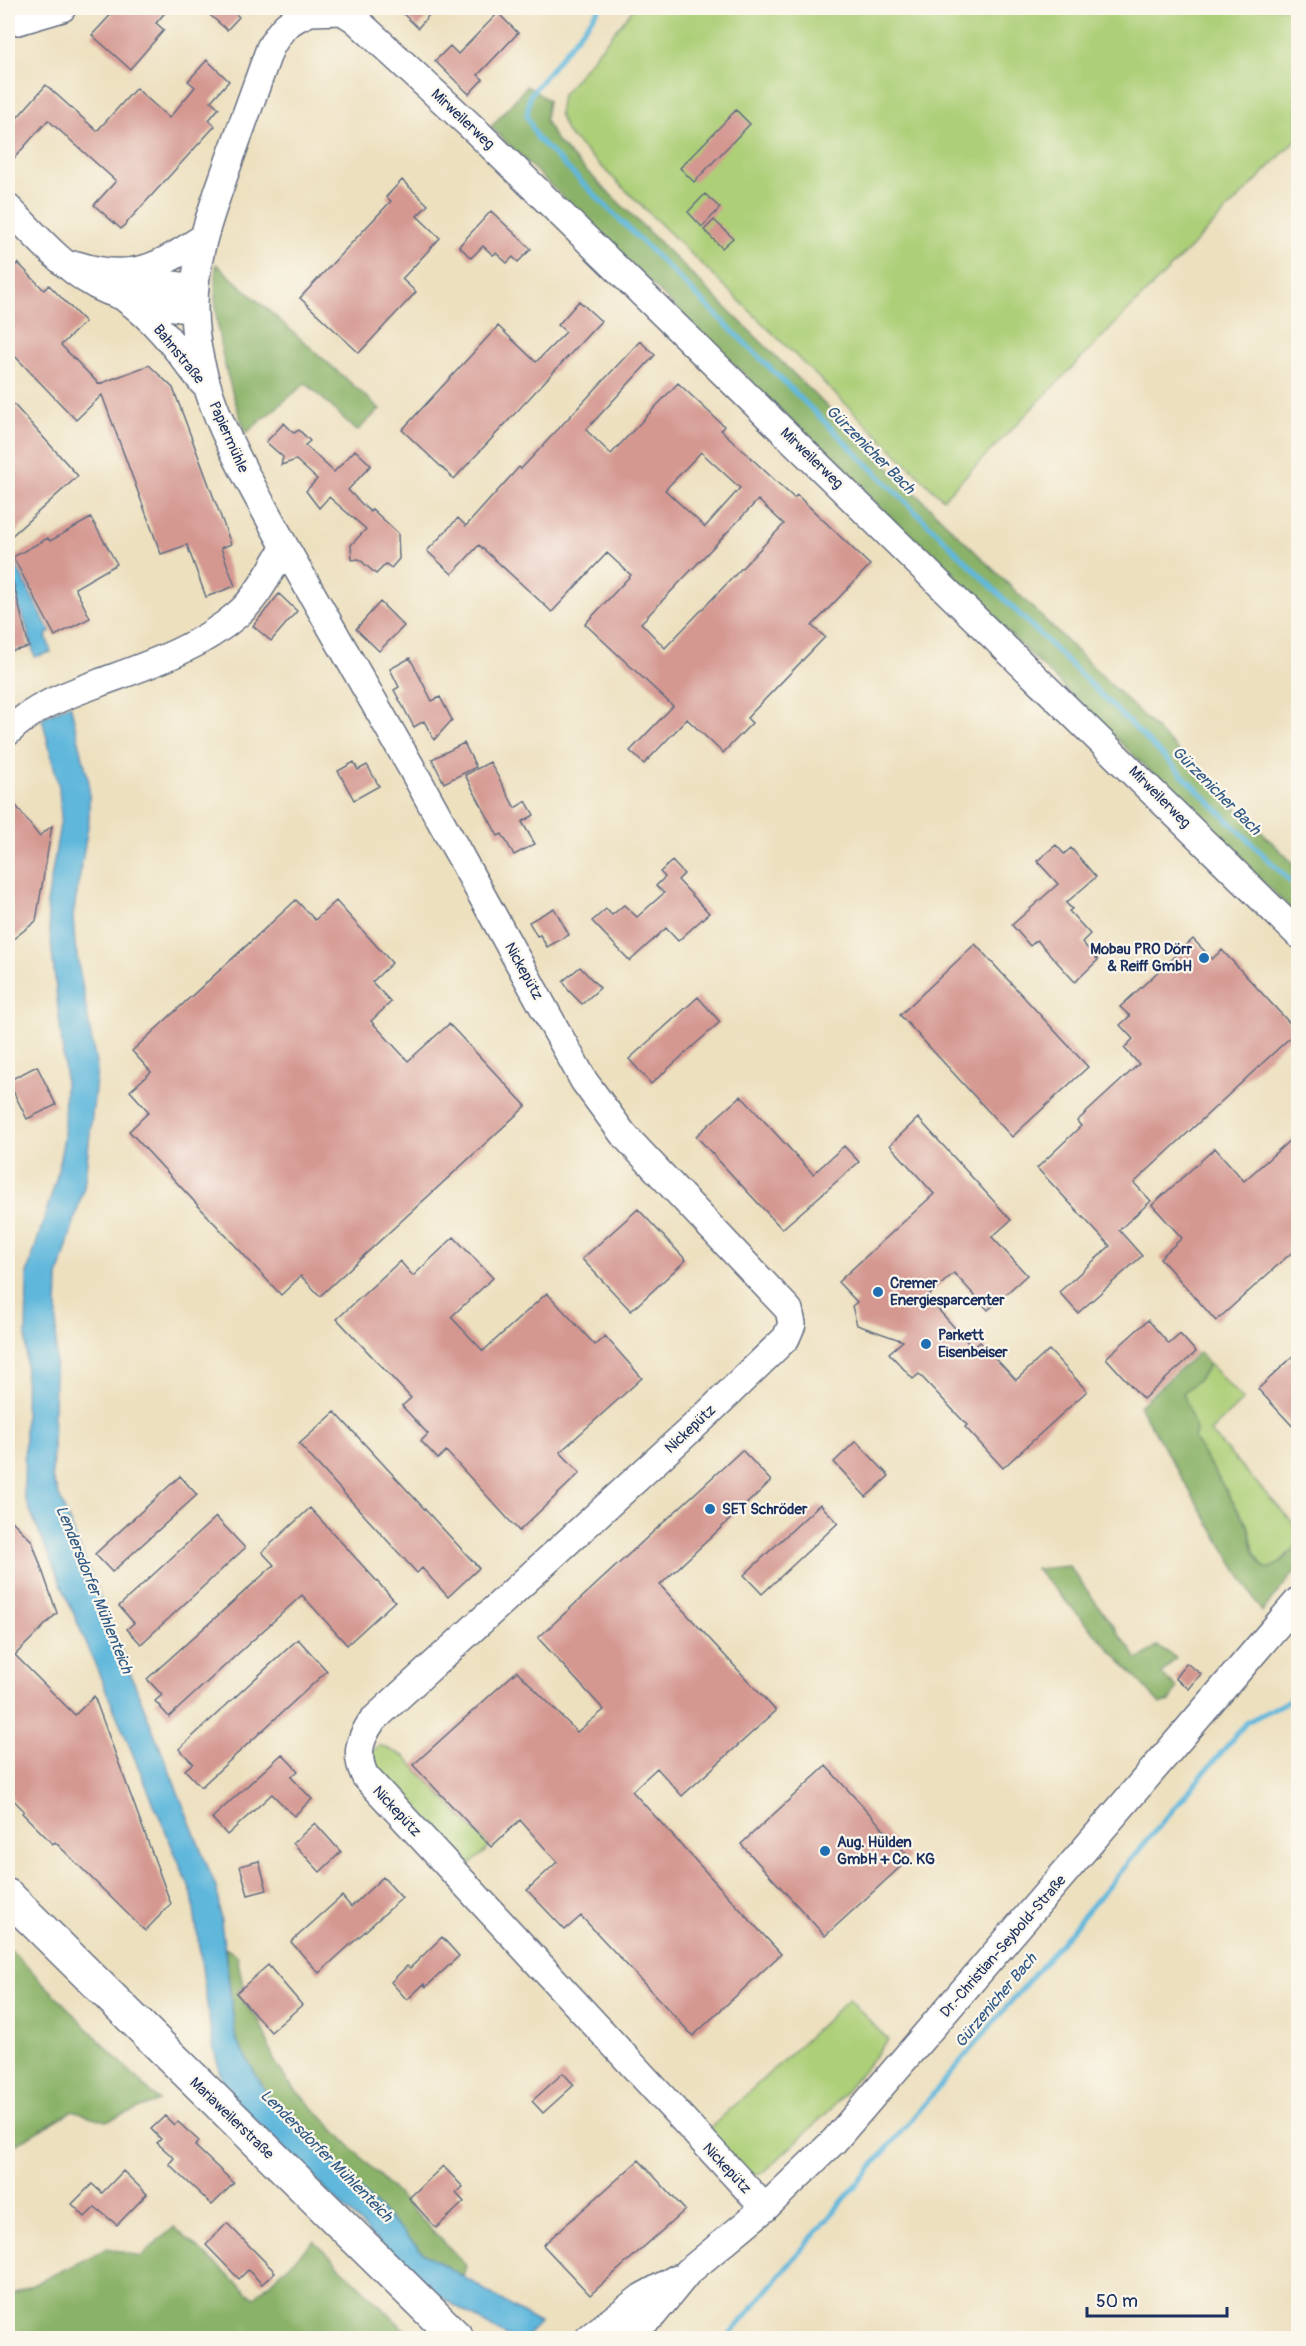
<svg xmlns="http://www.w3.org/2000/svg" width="1306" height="2346" viewBox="0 0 1306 2346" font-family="Pangolin,sans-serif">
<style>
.green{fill:#adcf78;stroke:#647f6b;stroke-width:1.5}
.forest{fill:#8ab268;stroke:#527063;stroke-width:1.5}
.water{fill:#5fb7dc;stroke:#3d739d;stroke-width:1.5}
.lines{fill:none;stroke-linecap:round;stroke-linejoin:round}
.stream{stroke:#5fb7dc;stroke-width:5}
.building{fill:#d49891;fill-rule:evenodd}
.minor-casing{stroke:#646d80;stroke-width:30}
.major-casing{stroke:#646d80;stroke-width:36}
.minor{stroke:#fff;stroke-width:27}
.major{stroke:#fff;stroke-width:33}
.poi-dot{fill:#1f6fb2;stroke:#fbf7ec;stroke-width:2}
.labels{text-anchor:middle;stroke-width:4.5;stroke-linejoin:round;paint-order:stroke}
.street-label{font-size:15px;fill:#1b2f5e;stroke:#fbf7ec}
.poi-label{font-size:15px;font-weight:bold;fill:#1b2f5e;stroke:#fbf7ec;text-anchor:start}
.water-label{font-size:16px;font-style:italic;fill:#2f5884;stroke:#fbf7ec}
</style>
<rect width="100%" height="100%" fill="#fbf7ec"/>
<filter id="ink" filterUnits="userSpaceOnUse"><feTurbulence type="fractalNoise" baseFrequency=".0167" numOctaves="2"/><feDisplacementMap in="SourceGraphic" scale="12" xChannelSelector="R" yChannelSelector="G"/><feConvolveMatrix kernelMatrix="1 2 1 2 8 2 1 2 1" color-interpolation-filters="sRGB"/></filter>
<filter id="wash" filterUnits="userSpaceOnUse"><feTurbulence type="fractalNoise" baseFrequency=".008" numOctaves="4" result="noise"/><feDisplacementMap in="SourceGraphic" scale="24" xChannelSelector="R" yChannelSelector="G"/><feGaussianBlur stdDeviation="1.35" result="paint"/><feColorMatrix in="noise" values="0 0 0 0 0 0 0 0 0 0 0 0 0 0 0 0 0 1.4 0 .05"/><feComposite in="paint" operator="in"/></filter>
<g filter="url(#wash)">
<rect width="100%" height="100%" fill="#ede0bf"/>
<path class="green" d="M634 8H1298V138L943 499 567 133 559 114 562 95Z
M1209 1364 1243 1400 1210 1432 1294 1524 1298 1521V1543L1279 1564 1268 1569 1263 1566 1254 1552 1249 1528 1194 1439 1183 1392 1200 1378Z
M379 1745 404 1756 490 1847 464 1870 377 1774 372 1752Z
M849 1999 888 2040 832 2108 763 2173 756 2175 748 2173 707 2131Z"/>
<path class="forest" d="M527 86 548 100 545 120 558 143 1298 868V916L491 127Z
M216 264 380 409 357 431 306 383 246 433C226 379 211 323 216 264Z
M1199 1352 1209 1364 1200 1378 1183 1393 1196 1430 1194 1439 1249 1528 1254 1552 1263 1566 1268 1569 1279 1564 1298 1543V1568L1262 1612 1139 1406Z
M1069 1566 1138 1660 1158 1646 1176 1658 1161 1674 1177 1688 1170 1701 1160 1704 1036 1569Z
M8 1947 159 2101 106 2121 72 2111 8 2149Z
M225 1948 237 1955 243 1986 236 1993 260 2022 274 2060 288 2082 466 2265 463 2277 424 2253 271 2101 236 2040Z
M174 2227 254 2298 314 2241 413 2338H8V2297L108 2248 141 2257Z"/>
<path class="water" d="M8 550 50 632 46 635 51 652 35 657 25 621 8 585Z
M70 704 89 783V820L73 916 75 945 97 1070 84 1187 58 1277 52 1478 217 1890 236 2040 271 2101 424 2253 539 2323 524 2338H509L424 2287 224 2089 212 2041 192 1894 24 1496 27 1274 56 1180 64 1137 65 1073 47 904 61 818 59 787 42 718Z"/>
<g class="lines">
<path class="stream" d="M600 8 530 95 527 116 537 138 1298 889
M727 2338 1247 1722 1298 1696"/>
</g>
<g id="blocks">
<path class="building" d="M117 8H169L156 23 164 30 130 69 92 35Z
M202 8H229L239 17 227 30Z
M397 8H421L429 15 418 28Z
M498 13 518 33 478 75 483 79 469 94 435 61 450 46 458 54Z
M207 60 229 81 211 101 219 108 209 120 215 126 121 229 94 205 116 181 48 120 8 165V128L46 85 97 131 136 88 169 118 195 87 188 81Z
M736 110 750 124 694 182 680 168Z
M402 180 428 205 417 216 440 238 402 279 416 292 359 353 300 298 391 201 386 197Z
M705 194 720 208 702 227 688 212Z
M491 211 531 249 518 262 513 257 507 263 496 253 493 255 483 246 471 258 459 246Z
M714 220 733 238 722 248 704 230Z
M18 263 44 290 49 285 85 322 61 345 99 384 149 365 173 388 231 544 221 548 235 586 206 597 187 545 161 554 102 395 76 420 8 349V272Z
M579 301 601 321 454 479 402 430 498 326 536 362 566 332 558 325Z
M640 341 655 355 586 430 611 454 678 383 724 426 721 430 794 498 797 495 870 565 812 626 825 637 747 718 752 723 723 753 687 719 644 764 630 751 673 706 585 624 631 575 607 553 552 612 479 545 452 574 427 551 458 518 466 526 519 467 521 469ZM701 452 740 488 705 527 665 490ZM758 500 784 524 665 648 641 623Z
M8 398 78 476 8 539Z
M284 423 294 433 299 430 310 441 305 445 334 472 355 450 371 465 348 490 370 512 372 509 398 533 399 559 391 568 386 564 376 574 359 559 352 560 351 545 366 529 329 497 319 508 306 491 317 479 296 460 281 465 283 457 266 442Z
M91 518 117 564 75 588 90 618 55 636 13 557 48 538 50 541Z
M13 581 29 647 8 652V582Z
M279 594 297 611 271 641 253 626Z
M380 602 404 626 379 651 356 629Z
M410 658 432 701 440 697 452 720 434 740 424 721 414 727 394 690 399 687 390 669Z
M464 743 476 767 444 783 432 759Z
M354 762 358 770 367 765 379 786 354 800 338 771Z
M490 762 515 808 526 801 534 815 522 822 535 844 514 855 502 834 498 836 465 775Z
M8 795 39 836 52 826 36 921 8 943Z
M1056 845 1064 854 1071 848 1096 877 1066 903 1072 909 1069 911 1090 934 1082 942 1098 960 1075 982 1037 940 1030 946 1012 925 1058 884 1037 861Z
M672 861 684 874 678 880 709 913 678 941 666 928 630 961 592 921 606 909 612 915 624 905 637 917 664 893 656 886 665 877 660 872Z
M296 900 315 920 336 901 392 963 372 982 391 1002 371 1021 408 1061 449 1024 526 1106 320 1296 301 1276 281 1295 129 1131 149 1112 130 1091 151 1072 132 1051Z
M554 908 569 935 547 947 540 935 537 936 529 922Z
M1193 939 1212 959 1222 950 1297 1031 1134 1183 1151 1201 1119 1230 1142 1256 1078 1313 1059 1292 1110 1246 1037 1168 1081 1126 1077 1121 1139 1064 1124 1048 1133 1039 1120 1025 1130 1016 1120 1007Z
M975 944 1088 1067 1012 1137 900 1015Z
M580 967 600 988 582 1004 569 991 563 981Z
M698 997 720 1022 651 1084 629 1059Z
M37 1066 56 1105 27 1119 8 1081Z
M741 1096 813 1174 844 1146 859 1162 782 1229 696 1136Z
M918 1118 1011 1220 992 1237 1027 1275 988 1310 954 1273 927 1297 973 1348 980 1342 1016 1380 1049 1350 1087 1391 1003 1468 965 1427 967 1425 919 1374 913 1379 889 1353 903 1341 857 1325 852 1306 857 1302 838 1282 934 1194 890 1145Z
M1299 1132V1246L1216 1321 1160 1258 1182 1238 1152 1205 1215 1148 1244 1181Z
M638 1209 686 1260 631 1311 582 1259Z
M454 1237 493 1278 451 1317 483 1351 547 1293 595 1345 605 1336 642 1378 560 1452 580 1473 519 1531 446 1451 438 1459 421 1441 428 1434 402 1406 411 1398 337 1319 400 1261 413 1276Z
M1148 1320 1169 1344 1180 1334 1196 1352 1143 1399 1106 1358Z
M1299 1351V1433L1258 1389Z
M335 1412 479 1568 448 1597 422 1568 417 1573 299 1444Z
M856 1441 889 1476 866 1497 834 1462Z
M742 1450 771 1481 660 1585 776 1711 682 1796 657 1768 632 1791 781 1954 693 2036 581 1916 565 1930 527 1890 557 1862 520 1820 491 1847 413 1765 517 1671 577 1732 604 1710 538 1638Z
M180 1476 197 1495 112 1572 95 1554Z
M820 1504 838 1523 762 1594 744 1575Z
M310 1508 395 1601 347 1645 302 1595 169 1717 155 1701 162 1695 147 1679 274 1565 262 1552Z
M8 1517 32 1541 57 1613 15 1655 75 1715 94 1696 171 1904 145 1931 55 1842 53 1844 22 1813 24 1811 8 1794Z
M216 1517 245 1548 141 1644 127 1629 134 1623 119 1606Z
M298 1639 327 1671 201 1787 185 1770 193 1763 179 1749Z
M1186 1663 1201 1674 1189 1689 1175 1678Z
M282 1754 298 1771 291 1777 312 1799 294 1816 272 1794 227 1835 212 1818Z
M826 1766 910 1858 825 1936 741 1844Z
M315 1823 341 1852 320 1872 293 1843Z
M259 1861 267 1890 248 1895 240 1866Z
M383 1877 402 1898 319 1973 291 1942 342 1896 351 1907Z
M442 1937 459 1956 426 1987 424 1984 407 2000 391 1982 407 1966 410 1968Z
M268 1965 302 2005 271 2032 236 1993Z
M563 2073 574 2085 543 2113 532 2101Z
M165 2116 174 2125 178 2122 199 2141 195 2146 234 2183 212 2205 169 2164 174 2158 157 2143 161 2139 151 2129Z
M639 2160 685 2210 590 2295 543 2245Z
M443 2166 463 2187 456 2193 464 2202 436 2228 409 2198Z
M123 2171 147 2194 117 2225 95 2207 85 2217 72 2204 92 2184 102 2193Z
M227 2223 275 2272 262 2284 248 2270 239 2279 206 2245Z"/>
</g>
</g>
<g filter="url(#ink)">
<use href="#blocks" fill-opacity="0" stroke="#646d80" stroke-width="1.5"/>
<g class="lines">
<g class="minor-casing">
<path id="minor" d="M310 12 342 11 356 20 477 132 1298 934
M18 21 62 8
M8 208C33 232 57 261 87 280 116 300 160 305 194 310
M77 265C133 283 158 267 204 237
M128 279 195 288
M126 299C158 322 179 352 203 383
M285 547 411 767 584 1081 623 1134 789 1310 792 1324 786 1338 703 1418 372 1721C359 1740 355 1755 365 1776L765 2208
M8 732C33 707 66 695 99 683 148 665 198 649 238 614 258 597 271 569 285 547 246 474 195 395 194 310 193 259 211 212 228 164 242 125 256 87 270 48 282 27 288 21 310 12L309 8
M589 2338 642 2297 677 2278
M624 2338 653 2315 688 2272 765 2208 834 2141 1298 1601"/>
</g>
<g class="major-casing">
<path id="major" d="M8 1896 457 2338"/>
</g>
<use href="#minor" class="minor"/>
<use href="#major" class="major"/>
</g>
</g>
<g class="poi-dot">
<circle cx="1204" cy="958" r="6"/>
<circle cx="878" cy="1292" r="6"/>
<circle cx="926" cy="1344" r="6"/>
<circle cx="710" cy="1509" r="6"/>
<circle cx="825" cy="1851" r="6"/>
</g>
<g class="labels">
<g class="street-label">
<text transform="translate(463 119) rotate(43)" y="5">Mirweilerweg</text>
<text transform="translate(179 354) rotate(51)" y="5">Bahnstraße</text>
<text transform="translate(229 437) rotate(66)" y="5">Papiermühle</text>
<text transform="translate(812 458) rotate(44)" y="5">Mirweilerweg</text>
<text transform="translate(1160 797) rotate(45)" y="5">Mirweilerweg</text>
<text transform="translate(524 971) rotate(61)" y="5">Nickepütz</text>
<text transform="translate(690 1429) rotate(-43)" y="5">Nickepütz</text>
<text transform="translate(397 1811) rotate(47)" y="5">Nickepütz</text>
<text transform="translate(1003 1946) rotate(-49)" y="5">Dr.-Christian-Seybold-Straße</text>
<text transform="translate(232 2118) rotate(44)" y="5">Mariaweilerstraße</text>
<text transform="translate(727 2168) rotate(47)" y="5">Nickepütz</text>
</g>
<g class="poi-label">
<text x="1192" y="954" text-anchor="end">Mobau PRO Dörr<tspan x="1192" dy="17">&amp; Reiff GmbH</tspan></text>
<text x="890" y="1288">Cremer<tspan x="890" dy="17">Energiesparcenter</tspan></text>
<text x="938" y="1340">Parkett<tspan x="938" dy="17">Eisenbeiser</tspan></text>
<text x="722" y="1514">SET Schröder</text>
<text x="837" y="1847">Aug. Hülden<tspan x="837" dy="17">GmbH + Co. KG</tspan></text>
</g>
<g class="water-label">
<text transform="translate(871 449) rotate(45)" y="6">Gürzenicher Bach</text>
<text transform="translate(1217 790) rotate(45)" y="6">Gürzenicher Bach</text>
<text transform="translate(95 1589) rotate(68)" y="6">Lendersdorfer Mühlenteich</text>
<text transform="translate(995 2000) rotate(-50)" y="6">Gürzenicher Bach</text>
<text transform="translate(327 2155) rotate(45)" y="6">Lendersdorfer Mühlenteich</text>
</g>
</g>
<rect width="1306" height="2346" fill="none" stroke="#fbf7ec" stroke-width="30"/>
<path d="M1087 2307v9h140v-9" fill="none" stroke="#1b2f5e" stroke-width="3"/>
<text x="1096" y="2307" font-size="18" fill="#1b2f5e" stroke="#fbf7ec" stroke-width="4.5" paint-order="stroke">50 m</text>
</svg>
